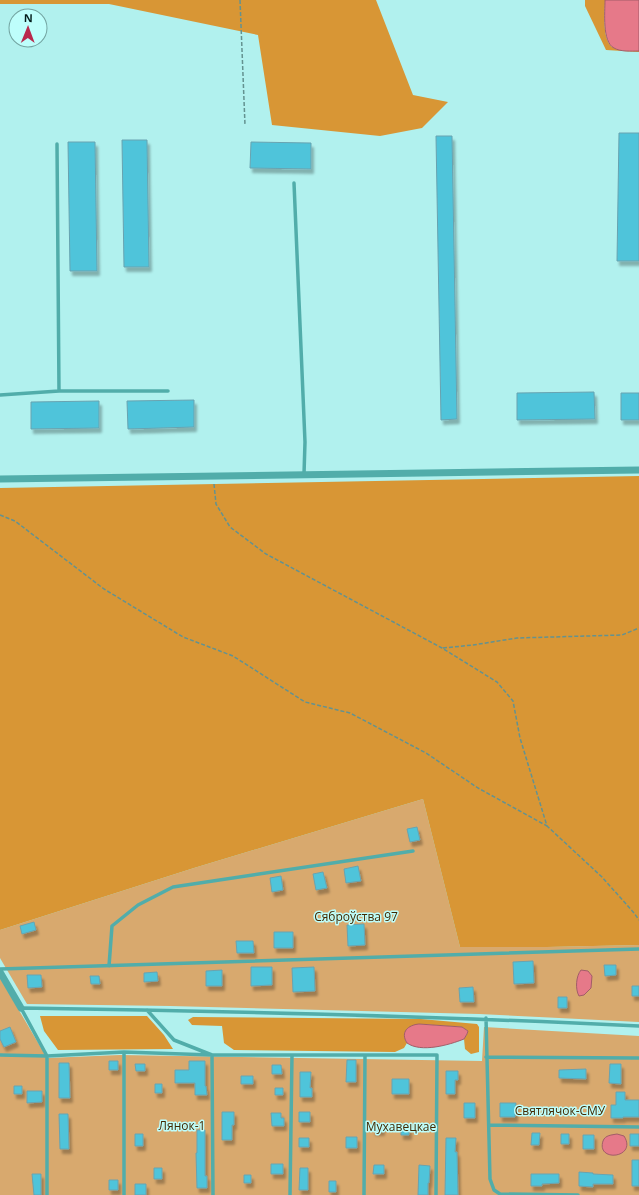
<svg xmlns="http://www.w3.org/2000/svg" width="639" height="1195" viewBox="0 0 639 1195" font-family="'Open Sans',sans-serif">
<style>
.green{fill:#d8a96e}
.forest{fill:#d89635}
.water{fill:#e67989;stroke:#a25d68}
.building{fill:#50c4da;stroke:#68a3b0;filter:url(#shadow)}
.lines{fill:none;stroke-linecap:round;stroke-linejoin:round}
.path{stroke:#639290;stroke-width:1.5;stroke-dasharray:4 2;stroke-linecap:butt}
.lane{stroke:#51adaa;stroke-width:3.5}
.street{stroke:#51adaa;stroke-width:7}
.labels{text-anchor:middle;stroke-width:3;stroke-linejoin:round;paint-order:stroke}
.park-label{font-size:12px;fill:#422800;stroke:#befefb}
</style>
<defs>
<filter id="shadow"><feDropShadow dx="2.5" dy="4.5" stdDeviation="1" flood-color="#0004"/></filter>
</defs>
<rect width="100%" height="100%" fill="#b1f1ee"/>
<path class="green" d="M423 799 460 947H547L639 945V1022L479 1014 170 1006 27 1004 0 958V930L194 868Z
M0 978 47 1058 120 1055 482 1061 484 1027 639 1036V1195H0Z"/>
<path class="forest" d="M0 0H376L413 95 448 102 422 128 380 136 272 125 258 35 109 4H0Z
M585 0H605C605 12 601 42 614 48 621 52 631 51 639 51V52L606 50 585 6Z
M639 476V945L547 947H460L423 799 194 868 0 930V488Z
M40 1016H147L164 1035 173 1049 58 1050 44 1031Z
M193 1017 421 1019 477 1024 479 1027V1052L471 1054 465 1049 464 1039 467 1034 468 1031 462 1027 419 1024 405 1040 407 1043 404 1048 395 1052 234 1050 224 1043 222 1026 192 1025 188 1020Z"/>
<path class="water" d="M605 0H639V51C631 51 621 52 614 48 602 42 605 12 605 0Z
M581 970 588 971 592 976 591 988 584 995 579 996C575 989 576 976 581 970Z
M419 1024 462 1027 468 1031 467 1034 464 1039C449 1045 421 1053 407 1043 400 1032 408 1025 419 1024Z
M617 1134 624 1136C638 1158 596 1163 603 1141 605 1135 612 1135 617 1134Z"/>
<path class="building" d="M619 133H639V261H617Z
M436 136H452L457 419 441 420Z
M122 140H147L149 267H124Z
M68 142H95L97 271H70Z
M251 142 311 143V169L250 168Z
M594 392 595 419 517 420V393Z
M621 393H639V420H621Z
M194 400V427L128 429 127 401Z
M99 401V428L31 429V402Z
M417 827 420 840 410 842 407 829Z
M358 866 361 881 346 883 344 869Z
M323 872 327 888 316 890 313 874Z
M281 876 283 890 272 892 270 878Z
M34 922 36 930 22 934 20 926Z
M364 924 365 945 348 946 347 925Z
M274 932H293V948H274Z
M236 941H253L254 953H237Z
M533 961 534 983 514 984 513 962Z
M604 965H616V975L605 976Z
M251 967H272V985L251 986Z
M314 967 315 991 293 992 292 968Z
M222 970V986H206V971Z
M157 972 158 981 144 982V973Z
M27 975H41L42 987 28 988Z
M90 976H99L100 984H91Z
M632 986H639V996H632Z
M473 987 474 1002H460L459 988Z
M558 997H567V1008H558Z
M10 1027 16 1042 4 1047 0 1039V1031Z
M347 1060H356V1082H346Z
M109 1061H118V1070H109Z
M189 1061H205V1086H206L207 1095H195V1083H175V1070H189Z
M59 1063H69L70 1098H59Z
M135 1064H145V1071H136Z
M610 1064H621V1084L609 1083Z
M272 1065H281L282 1074H272Z
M586 1069V1079L559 1078V1070Z
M446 1071H458V1080H455V1094H446Z
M300 1072H311L310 1088H312V1097H300Z
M241 1076H253V1084H241Z
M392 1079H409V1094H392Z
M155 1084H162V1093H155Z
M14 1086H22V1094H14Z
M275 1088H283V1095H275Z
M27 1091H42V1102L27 1103Z
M616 1092H625V1100H639V1117H623V1118H611V1105H616Z
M464 1103H475V1118H464Z
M500 1103H516L515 1117H500Z
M222 1112H234V1125H232V1140H222Z
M299 1112H310V1122H299Z
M271 1113H281V1118H284V1126H272Z
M59 1114H68L69 1149H60Z
M373 1124H382V1131H373Z
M401 1128H409V1135H401Z
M197 1130H205V1176H207V1188H197L196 1153H197Z
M532 1133H540L539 1145H531Z
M135 1134H143V1146H135Z
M561 1134H569V1144H561Z
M630 1134H639V1146H630Z
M583 1135H594V1149H583Z
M346 1137H357V1148H346Z
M299 1138H309V1147H299Z
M446 1138H456L455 1152H457L458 1195H445Z
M632 1160H639V1186H632Z
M271 1164H283V1174H271Z
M374 1165H384V1174H373Z
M419 1165 430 1166 429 1183H428V1195H418Z
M154 1168H162V1179H154Z
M300 1168H308V1190H299Z
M579 1172 593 1173V1174L613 1175V1184H593V1187L579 1186Z
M32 1174H41V1195H34Z
M531 1174H559V1183L542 1184V1186H531Z
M244 1175H251V1183H244Z
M109 1180H118V1190H109Z
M329 1181H336V1192H329Z
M135 1184H146V1195H135Z"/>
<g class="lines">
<path class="path" d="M240 0 245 125
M214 484 216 504 230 527 266 554 442 648 497 682 513 701 520 738 547 826 602 877 634 913 639 920
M0 515 15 521 104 589 183 637 233 656 305 702 350 713 426 753 478 788 547 826
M443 648 473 645 517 638 622 635 639 628"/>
<path class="lane" d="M294 183 305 442 304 474
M59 391H168
M0 395 59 391 57 144
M109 966 112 926 138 905 173 887 413 851
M0 969 639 949
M147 1010 174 1040 212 1055 213 1195
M486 1018 490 1179 494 1190 500 1194 578 1195
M124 1052V1195
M0 1055 47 1056 124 1052 212 1055H437L436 1195
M486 1057 639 1058
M489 1125 639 1127
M47 1195V1056L21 1008C227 1011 433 1016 639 1026
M290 1195 292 1055
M364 1195 365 1055"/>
<path class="street" d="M0 479 639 470
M0 972 21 1008"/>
</g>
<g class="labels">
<g class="park-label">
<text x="356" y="921">Сяброўства 97</text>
<text x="560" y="1115">Святлячок-СМУ</text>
<text x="182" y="1130">Лянок-1</text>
<text x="401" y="1131">Мухавецкае</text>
</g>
</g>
<g transform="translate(28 28) rotate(1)"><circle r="19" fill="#befefb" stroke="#73a4a1"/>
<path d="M0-3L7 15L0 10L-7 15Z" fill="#b9284c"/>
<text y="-6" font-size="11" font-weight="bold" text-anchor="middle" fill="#021c1b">N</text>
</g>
</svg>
